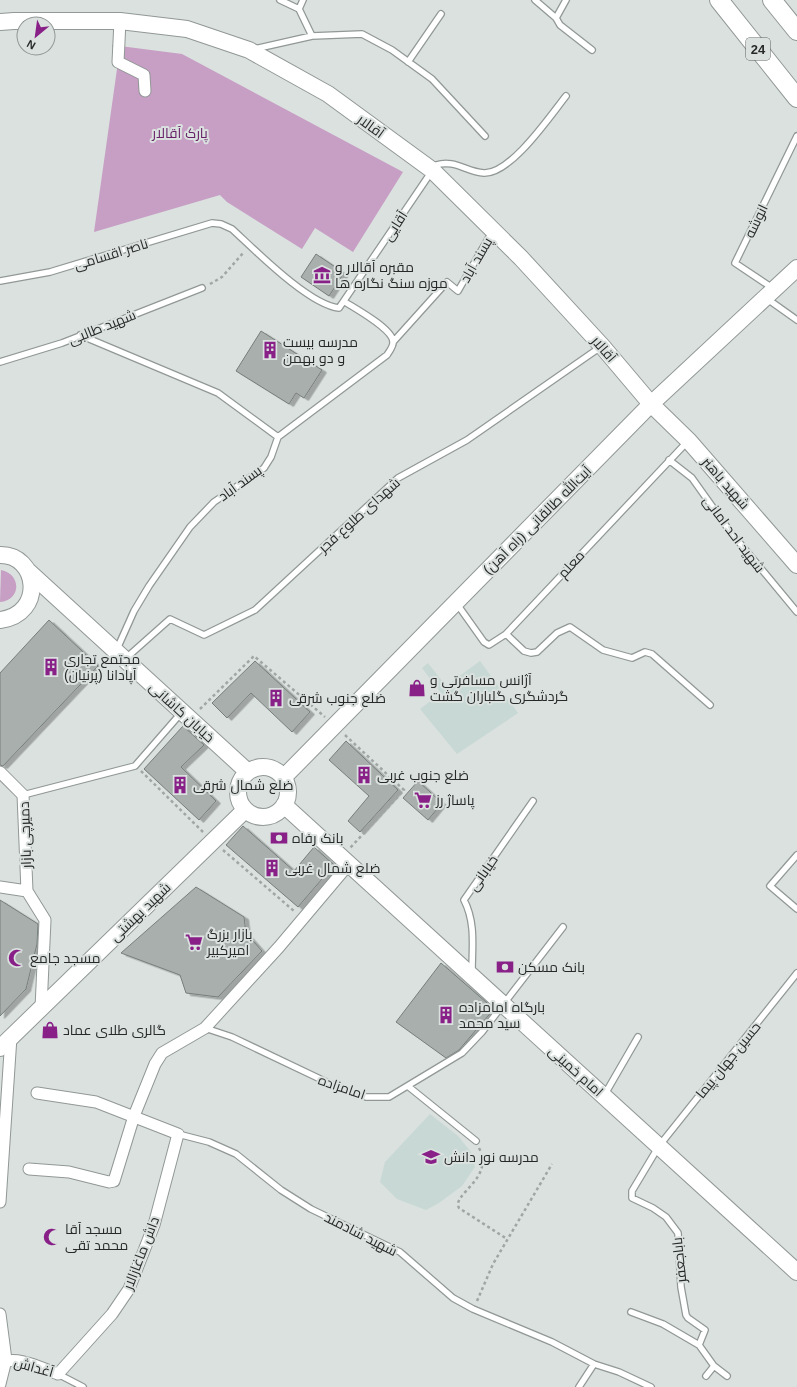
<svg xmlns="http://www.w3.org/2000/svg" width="797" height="1387" viewBox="0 0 797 1387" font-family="Arial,Cairo,sans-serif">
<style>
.built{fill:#c8d8d4}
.green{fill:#c79ec4}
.building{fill:#a8afad;stroke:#777e7c;filter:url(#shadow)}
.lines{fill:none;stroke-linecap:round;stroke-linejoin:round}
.lane-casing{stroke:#919896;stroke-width:8}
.street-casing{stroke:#919896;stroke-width:13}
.secondary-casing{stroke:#919896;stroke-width:18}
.primary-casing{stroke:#919896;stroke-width:20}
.path{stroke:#a0a6a4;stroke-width:2.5;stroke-dasharray:3 3;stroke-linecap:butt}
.lane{stroke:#fff;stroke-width:5.5}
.street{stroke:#fff;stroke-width:11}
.secondary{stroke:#fff;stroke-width:16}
.primary{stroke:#fff;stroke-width:18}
.labels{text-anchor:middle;stroke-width:4;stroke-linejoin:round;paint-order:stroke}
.shield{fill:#dae1df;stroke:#5d6160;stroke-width:1}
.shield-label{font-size:13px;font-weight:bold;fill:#282a2a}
.street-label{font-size:14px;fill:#282a2a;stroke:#dae1df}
.park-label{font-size:14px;fill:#682068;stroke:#dae1df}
.poi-label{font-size:14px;fill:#282a2a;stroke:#dae1df;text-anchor:start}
</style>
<defs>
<filter id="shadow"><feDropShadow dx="4.5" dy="2.5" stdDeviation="0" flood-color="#0004"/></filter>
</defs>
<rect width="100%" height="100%" fill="#dae1df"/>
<path class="built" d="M480 661 518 713 457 754 420 709 441 693 422 668 428 663 446 686Z
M430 1114 458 1136 471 1152 475 1167 462 1186 439 1203 426 1210 397 1199 380 1182 385 1162Z"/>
<path class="green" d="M112 45 182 54 403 172 353 252 315 228 302 249 227 202 220 195 94 232 118 62Z
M1 570C22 574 21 601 0 602Z"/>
<path class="building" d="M316 254 344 273 329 296 301 277Z
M261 331 322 370 304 398 296 393 289 404 236 371Z
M49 620 98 666 3 766 0 765V673Z
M255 661 310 712 292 732 251 693 227 718 212 703Z
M183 726 204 745 181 767 216 801 199 820 144 769Z
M346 741 398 790 360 832 348 821 369 796 329 760Z
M418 781 442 803 428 820 403 798Z
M243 826 294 871 314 847 334 865 298 907 226 845Z
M196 887 244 917 246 933 262 951 218 997 186 993 180 975 121 953Z
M0 900 38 924 37 944 26 989 0 1016Z
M441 963 494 1009 459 1050 446 1058 396 1022Z"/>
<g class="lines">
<g class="lane-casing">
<path id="lane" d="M280 0 299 9
M535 0 556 18 560 25 592 50
M556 18 566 0
M312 36 362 34 392 50 432 79 485 136
M254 49 312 36 299 9 303 0
M408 62 441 14
M0 281 50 272 212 223 221 224 232 229C255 250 309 305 339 308L436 165C455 159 466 172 484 173 511 174 550 116 566 96
M774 289 735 263 797 136
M766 298 797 320
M80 335 218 393 278 437
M393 342 447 282 458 291 492 232
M0 362 62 343 202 288
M669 460 692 478 729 530 797 612
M457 604 484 642 489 645 506 634 688 441
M506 634 524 651 531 653 537 652 557 633 570 627 603 650 632 658 645 652 652 654 710 705
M117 649 134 611 149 586 190 527 214 502 264 468 271 457 278 437 387 355C390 350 394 346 393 341 391 328 356 309 345 302
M125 659 170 619 204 635 255 610 398 478 467 440 602 346
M23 795 135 766 182 712
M797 855 770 886 797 909
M472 972C472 948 476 923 464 900L533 801
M205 1028 232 1037 337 1087 366 1097H389L462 1053 482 1032 563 927
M409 1087 476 1141
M605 1094 638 1037
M178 1134 209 1142 236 1154 281 1190 311 1209 400 1252 453 1298 473 1309 552 1342 594 1364 619 1372 651 1387
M631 1312 663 1324 699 1345 705 1330 688 1318 686 1315 681 1287 678 1233 666 1217 653 1208 632 1198V1191L659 1146 797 973
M699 1345 714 1366
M58 1374 83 1387
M706 1376 714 1366 727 1376
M579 1387 594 1364"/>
</g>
<g class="street-casing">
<path id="street" d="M120 21 118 62 144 75 145 91
M0 772 23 795 27 891 45 920 41 1008
M0 887 27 891
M29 1169 69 1172 109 1182 114 1181 134 1116 155 1064 162 1053 205 1028 279 947 349 864
M0 1202 11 1037
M0 1314 6 1360 0 1384
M0 1363C17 1355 41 1368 58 1374L112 1314 129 1289 154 1225 178 1134 96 1102 37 1093"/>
</g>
<g class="secondary-casing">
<path id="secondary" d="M0 22 14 21H120L187 29 249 50 328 94 432 170 521 258 602 346 651 404 689 441 797 565
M0 555C38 554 46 614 0 620
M28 571 248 772
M238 792a25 25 0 1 1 50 0a25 25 0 1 1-50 0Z
M283 778 651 404 797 268
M284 805 797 1272
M0 1048 245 810"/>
</g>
<g class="primary-casing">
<path id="primary" d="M719 0 797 98
M772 0 797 31"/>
</g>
<path class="path" d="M210 284 222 277 244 252
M200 709 254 656 325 717
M345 735 404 790 350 848
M141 771 203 832
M223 850 294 911
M479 1148C495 1179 451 1194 459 1208L507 1239
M477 1301 493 1264 552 1164"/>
<use href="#lane" class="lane"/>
<use href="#street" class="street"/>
<use href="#secondary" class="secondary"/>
<use href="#primary" class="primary"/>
</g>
<defs>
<g id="museum-bare" transform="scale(1.38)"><path d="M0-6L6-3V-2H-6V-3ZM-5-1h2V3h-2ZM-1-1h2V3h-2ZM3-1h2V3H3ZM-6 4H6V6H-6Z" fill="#882087" stroke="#dae1df" stroke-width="2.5" paint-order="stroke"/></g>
<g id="building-bare" transform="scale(1.38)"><path d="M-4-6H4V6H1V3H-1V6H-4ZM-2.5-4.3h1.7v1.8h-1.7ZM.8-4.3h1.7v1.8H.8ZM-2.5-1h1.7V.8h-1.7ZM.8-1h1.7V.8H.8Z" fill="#882087" stroke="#dae1df" stroke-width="2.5" paint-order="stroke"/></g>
<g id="shop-bare" transform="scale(1.38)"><path d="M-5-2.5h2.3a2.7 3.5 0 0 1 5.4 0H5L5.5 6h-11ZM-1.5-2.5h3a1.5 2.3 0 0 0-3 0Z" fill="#882087" stroke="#dae1df" stroke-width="2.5" paint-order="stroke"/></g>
<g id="supermarket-bare" transform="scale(1.38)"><path d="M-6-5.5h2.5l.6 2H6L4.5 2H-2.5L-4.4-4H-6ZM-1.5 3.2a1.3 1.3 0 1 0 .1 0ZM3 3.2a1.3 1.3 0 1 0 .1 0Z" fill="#882087" stroke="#dae1df" stroke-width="2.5" paint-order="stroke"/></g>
<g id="bank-bare" transform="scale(1.38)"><path d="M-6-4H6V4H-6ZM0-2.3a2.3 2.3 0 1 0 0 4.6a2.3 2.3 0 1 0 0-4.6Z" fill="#882087" stroke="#dae1df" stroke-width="2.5" paint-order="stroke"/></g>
<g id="mosque-bare" transform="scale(1.38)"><path d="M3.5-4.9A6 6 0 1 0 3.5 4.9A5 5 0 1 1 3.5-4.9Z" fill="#882087" stroke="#dae1df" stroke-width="2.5" paint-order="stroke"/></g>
<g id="school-bare" transform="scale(1.38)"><path d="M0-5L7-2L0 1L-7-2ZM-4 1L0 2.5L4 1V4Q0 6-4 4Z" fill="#882087" stroke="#dae1df" stroke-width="2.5" paint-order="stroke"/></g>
</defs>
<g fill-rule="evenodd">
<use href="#museum-bare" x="322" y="275"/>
<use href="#building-bare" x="270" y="350"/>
<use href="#building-bare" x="51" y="667"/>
<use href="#shop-bare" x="417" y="688"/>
<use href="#building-bare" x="276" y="698"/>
<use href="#building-bare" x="364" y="775"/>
<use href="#building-bare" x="180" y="785"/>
<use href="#supermarket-bare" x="423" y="800"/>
<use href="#bank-bare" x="279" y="838"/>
<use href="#building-bare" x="272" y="868"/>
<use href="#supermarket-bare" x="194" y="942"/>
<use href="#mosque-bare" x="17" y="958"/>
<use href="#bank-bare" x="505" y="967"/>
<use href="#building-bare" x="446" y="1015"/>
<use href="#shop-bare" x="50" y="1030"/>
<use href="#school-bare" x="431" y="1157"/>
<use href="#mosque-bare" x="52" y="1237"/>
</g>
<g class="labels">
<rect class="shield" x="746" y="38" width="24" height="22" rx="3"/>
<g class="shield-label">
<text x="758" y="54">24</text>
</g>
<g class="street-label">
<text transform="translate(371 126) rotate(36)" y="5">آقالار</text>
<text transform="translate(756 221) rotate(-64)" y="5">انوشه</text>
<text transform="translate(395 226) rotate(-57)" y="5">آقایی</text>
<text transform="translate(111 254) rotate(-17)" y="5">ناصر اقسامی</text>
<text transform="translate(476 260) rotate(-60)" y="5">پسند آباد</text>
<text transform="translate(102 327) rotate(-22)" y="5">شهید طالبی</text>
<text transform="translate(604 349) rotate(49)" y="5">آقالار</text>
<text transform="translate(240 483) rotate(-36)" y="5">پسند آباد</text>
<text transform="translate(726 483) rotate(49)" y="5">شهید باهنر</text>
<text transform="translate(359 515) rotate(-42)" y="5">شهدای طلوع فجر</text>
<text transform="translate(537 520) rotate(-45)" y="5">(راه آهن) آیت‌الله طالقانی</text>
<text transform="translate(734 534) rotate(53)" y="5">شهید احد امانی</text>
<text transform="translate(571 564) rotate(-47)" y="5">معلم</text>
<text transform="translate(182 712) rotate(42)" y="5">خیابان کاشانی</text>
<text transform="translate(25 835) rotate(-92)" y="5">دمیرچی بازار</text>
<text transform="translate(483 873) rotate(-55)" y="5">خیابانی</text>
<text transform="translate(140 912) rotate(-44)" y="5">شهید بهشتی</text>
<text transform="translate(728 1060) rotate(-51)" y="5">حسین جهان پیما</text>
<text transform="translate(576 1071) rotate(42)" y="5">امام خمینی</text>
<text transform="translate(342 1087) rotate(19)" y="5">امامزاده</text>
<text transform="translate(361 1234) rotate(27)" y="5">شهید شادمند</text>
<text transform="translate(141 1253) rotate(-69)" y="5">داش ماغازالار</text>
<text transform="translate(679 1260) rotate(-96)" y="5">باباجعفر</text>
<text transform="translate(34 1367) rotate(16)" y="5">آغداش</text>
</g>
<g class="park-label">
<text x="180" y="138">پارک آقالار</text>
</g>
<g class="poi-label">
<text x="335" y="272">مقبره آقالار و<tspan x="335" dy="16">موزه سنگ نگاره ها</tspan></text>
<text x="283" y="347">مدرسه بیست<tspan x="283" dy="16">و دو بهمن</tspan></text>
<text x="64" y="664">مجتمع تجاری<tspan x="64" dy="16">آپادانا (پرنیان)</tspan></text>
<text x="430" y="685">آژانس مسافرتی و<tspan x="430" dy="16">گردشگری گلباران گشت</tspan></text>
<text x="289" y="703">ضلع جنوب شرقی</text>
<text x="377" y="780">ضلع جنوب غربی</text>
<text x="193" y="790">ضلع شمال شرقی</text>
<text x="436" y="805">پاساژ رز</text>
<text x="292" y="843">بانک رفاه</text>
<text x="285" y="873">ضلع شمال غربی</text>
<text x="207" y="939">بازار بزرگ<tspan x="207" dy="16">امیرکبیر</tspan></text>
<text x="30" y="963">مسجد جامع</text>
<text x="518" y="972">بانک مسکن</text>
<text x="459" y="1012">بارگاه امامزاده<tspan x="459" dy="16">سید محمد</tspan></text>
<text x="63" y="1035">گالری طلای عماد</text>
<text x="444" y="1162">مدرسه نور دانش</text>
<text x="65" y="1234">مسجد آقا<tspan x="65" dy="16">محمد تقی</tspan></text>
</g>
</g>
<g transform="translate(36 36) rotate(209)"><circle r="19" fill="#dae1df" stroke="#939897"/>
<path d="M0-3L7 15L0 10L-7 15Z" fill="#882087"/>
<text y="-6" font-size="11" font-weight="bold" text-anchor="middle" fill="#282a2a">N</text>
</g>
</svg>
